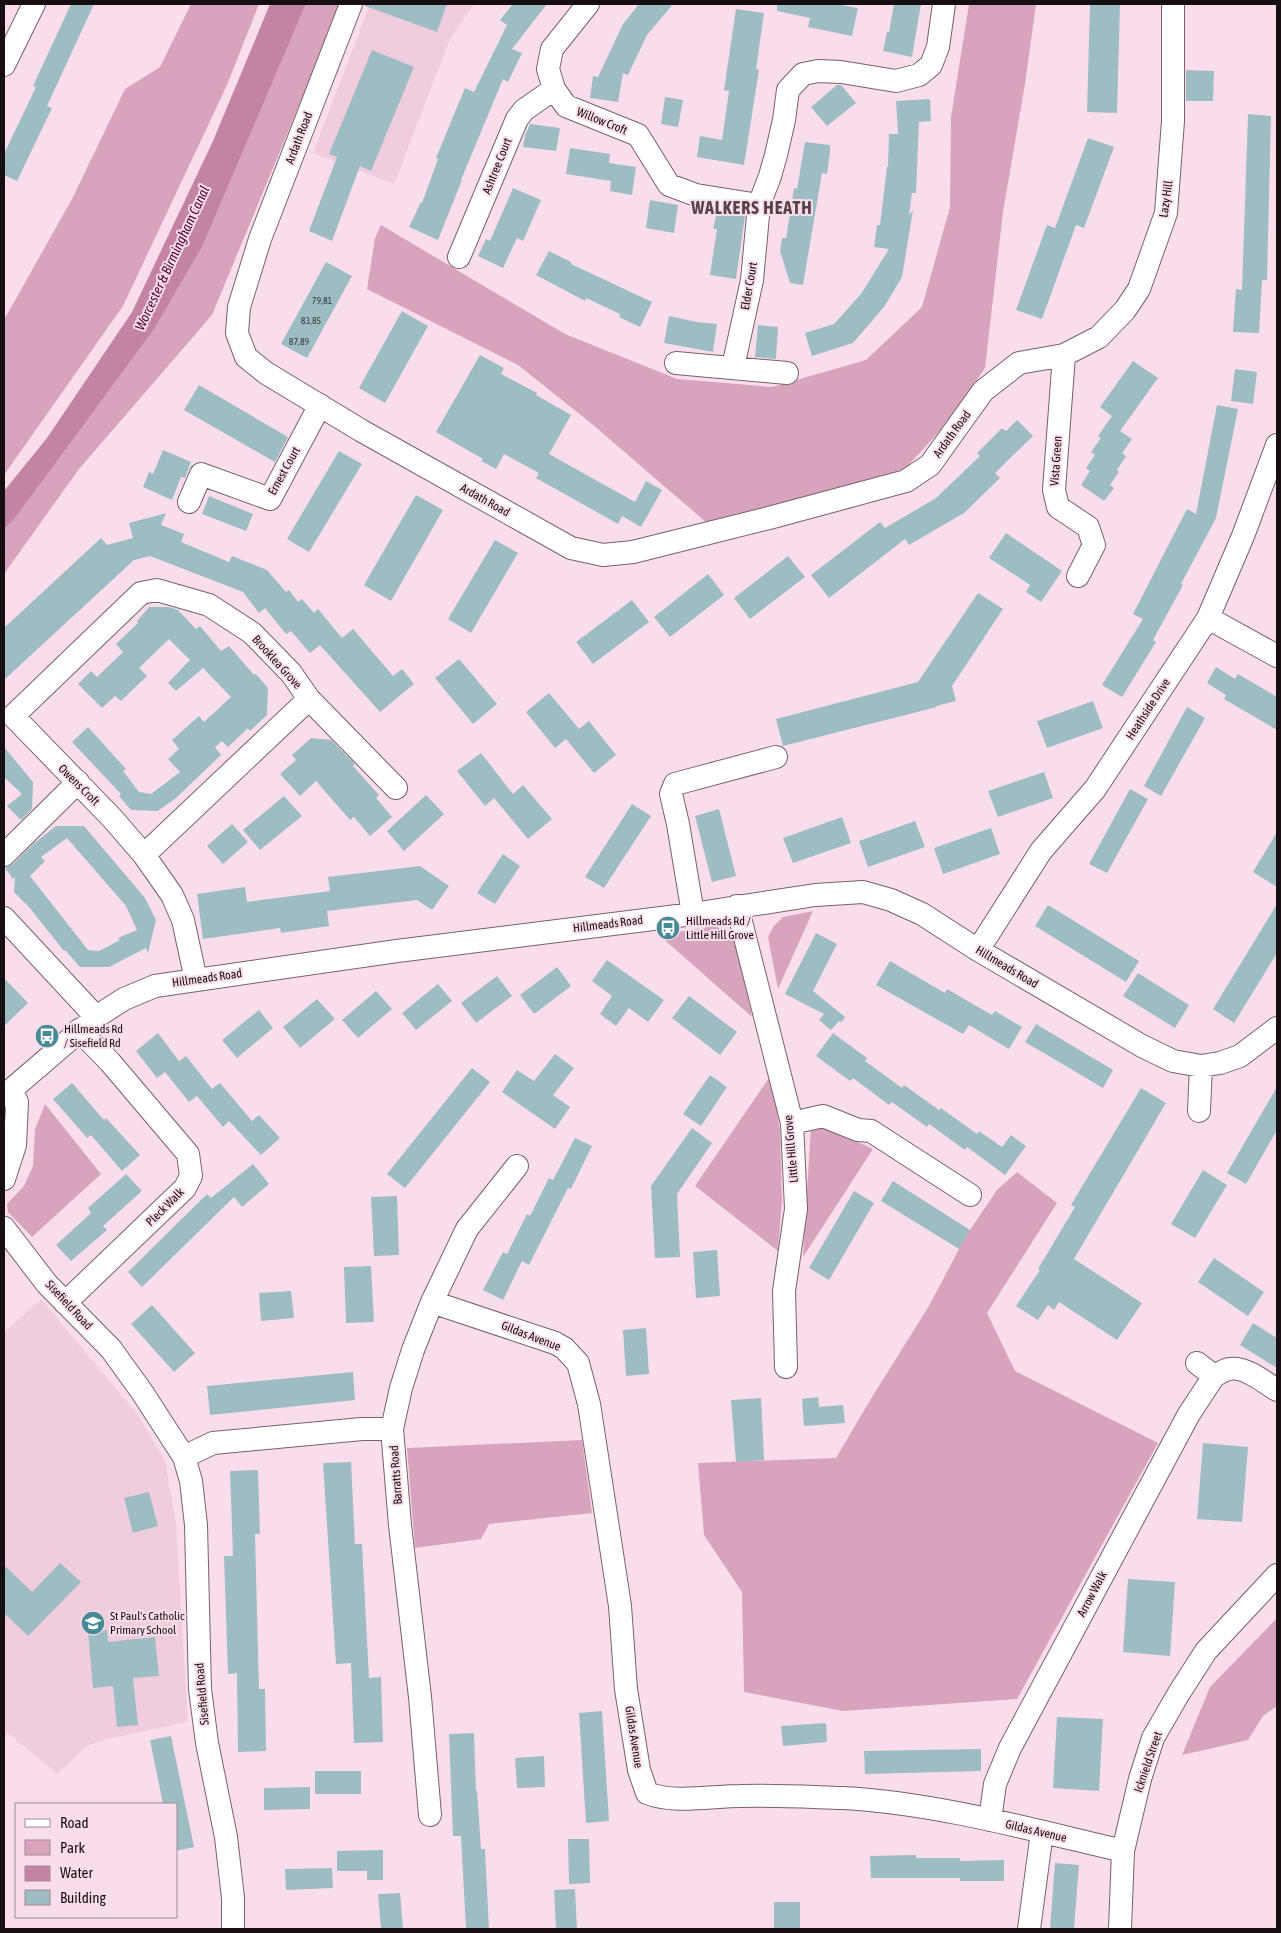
<svg xmlns="http://www.w3.org/2000/svg" width="1281" height="1933" viewBox="0 0 1281 1933" font-family="'Asap Condensed',sans-serif">
<style>
.built{fill:#f0cddd}
.green{fill:#d8a4bd}
.water{fill:#c284a2}
.building{fill:#9dbdc3;fill-rule:evenodd}
.lines{fill:none;stroke-linecap:round;stroke-linejoin:round}
.minor-casing{stroke:#78606b;stroke-width:24}
.minor{stroke:#fff;stroke-width:22}
.labels{text-anchor:middle;stroke-width:4;stroke-linejoin:round;paint-order:stroke}
.number-label{font-size:10px;fill:#383a3f}
.street-label{font-size:12px;fill:#170e13;stroke:#faddea}
.poi-label{font-size:12px;fill:#170e13;stroke:#faddea;text-anchor:start}
.water-label{font-size:14px;font-style:italic;fill:#4f0233;stroke:#faddea}
.district-label{font-size:18px;font-weight:bold;letter-spacing:1px;fill:#57414b;stroke:#faddea}
</style>
<rect width="100%" height="100%" fill="#faddea"/>
<path class="built" d="M370 4H474L450 39 394 184 313 153Z
M41 1299 138 1415 165 1461 176 1524 188 1722 103 1740 87 1746 57 1774 4 1730V1333Z"/>
<path class="green" d="M191 4H259L227 85 123 306 4 475V320L72 199 125 89 160 67Z
M306 4H341L212 315 79 469 4 574V529L15 518 59 457 203 245Z
M969 4H1036L1025 84 1003 212 985 368 949 421 902 472 707 523 592 424 518 365 367 289 375 238 381 225 565 334 677 379 772 387 866 360 922 307 950 207 951 117Z
M813 911 778 989 768 937 774 926 783 917Z
M715 926 728 933 737 942 752 1017 659 935Z
M771 1075 780 1130 782 1200 778 1251 695 1186Z
M45 1104 101 1174 32 1237 8 1212 7 1204 24 1186 33 1166 35 1129Z
M822 1126 873 1149 803 1257 811 1127Z
M1017 1172 1057 1203 987 1313 1015 1371 1158 1443 1017 1699 843 1711 744 1692 742 1592 704 1535 698 1463 836 1458 872 1397 929 1306 959 1249 970 1230 997 1190Z
M582 1440 592 1513 489 1524 481 1539 415 1548 407 1448Z
M1277 1618V1706L1263 1716 1248 1740 1182 1755 1210 1687Z"/>
<path class="water" d="M270 4H306L203 245 154 329 15 518 4 529V491L47 438 132 312 213 141Z"/>
<path class="building" d="M71 4H94L47 106 52 108 17 181 4 175V154L36 87 33 86Z
M365 4H447L437 32 365 6Z
M513 4H547L512 49 522 53 508 82 503 79 461 180H462L438 240 409 227 421 202 422 203 438 159 436 158 465 88 474 92 507 25 500 20Z
M639 4H673L647 35 628 75 623 73 618 102 590 98 593 76 598 77 623 24Z
M777 4H835L858 8 852 36 808 27 810 18 777 11Z
M894 4H921L912 57 883 51 887 32H889Z
M1090 4H1120L1117 113 1087 112Z
M736 9 764 13 756 69 759 70 744 165 697 157 700 136 722 140 729 91 724 90Z
M372 50 414 67 371 171 360 166 332 241 309 231 337 157 329 154Z
M1186 70 1214 71 1213 101H1186Z
M837 85H841L856 103 827 126 811 107Z
M665 97 683 100 678 127 661 124Z
M930 99 931 121 919 122 916 193H912L909 215 913 210 902 277 884 307 853 343 812 356 805 333 834 324 861 294 889 249 874 247 877 225H880L887 167H888L889 134H898L896 101Z
M1248 114 1271 116 1267 280H1262L1259 333 1233 332 1236 289 1242 290Z
M530 124 560 128 556 151 523 147 525 135Z
M1088 138 1114 147 1084 228 1076 225 1042 319 1016 310 1047 225 1055 228Z
M805 142 830 145V152L827 174 822 173 803 285 790 283 780 251 782 238H786L794 188 797 189Z
M570 148 610 154 609 163 636 167 632 195 610 191 611 181 566 174Z
M513 188 541 200 523 241 517 238 503 268 478 256 486 239 490 241Z
M650 200 678 205 674 233 646 228Z
M717 212 745 216 736 279 710 275 717 229H713Z
M549 251 571 262V264L652 302 640 327 619 317 620 314 586 298 585 301 536 275Z
M326 262 352 276 307 358 281 344Z
M402 311 428 326 385 403 359 388Z
M669 316 697 322 717 324 713 352 664 343Z
M758 325 778 327 776 359 755 357Z
M480 355 504 368 501 374 537 393 536 395 571 415 549 454 635 502 646 481 662 490 641 527 622 516 618 524 536 478 539 473 504 454 496 469 481 461 483 459 436 432Z
M1133 361 1158 378 1120 431 1132 439 1122 453 1126 456 1117 470 1119 472 1110 485 1114 488 1104 501 1081 485 1090 471 1086 468 1095 455 1091 452 1101 438 1098 436 1112 416 1100 407Z
M1235 369 1257 372 1253 404 1231 401Z
M199 385 288 437 275 462 184 410Z
M1217 405 1238 409 1216 518 1181 584 1183 585 1153 640 1156 642 1122 697 1102 685 1143 619 1133 614 1187 509 1196 514Z
M1017 420 1033 436 995 473 1000 478 964 513 909 545 905 539 829 598 811 575 880 522 885 528 936 498 980 456 977 453 1002 428 1006 431Z
M163 450 191 462 185 478 181 477 172 500 143 487 149 472 153 474Z
M339 451 362 464 309 552 287 539Z
M416 495 443 510 391 601 364 585Z
M209 496 253 514 246 531 202 514Z
M166 513 161 525 184 534 181 542 229 562 232 556 267 570 286 592 289 590 298 602 302 599 314 613 318 609 342 638 353 629 393 676 402 669 414 684 380 712 320 645 310 653 291 631 286 634 265 608 259 613 243 592 150 556 134 560 4 680V628L101 538 107 545 133 538 129 523Z
M1006 533 1062 571 1041 602 1026 592 1030 585 989 558Z
M495 540 518 553 471 633 448 619Z
M788 556 805 577 750 619 734 598Z
M708 574 724 595 670 637 654 617Z
M978 593 1003 609 952 686 956 701 936 706 937 707 783 746 776 719 918 682Z
M632 600 649 622 593 664 576 642Z
M149 607H169L178 610 196 629 200 626 221 651 229 646 254 675 256 674 268 688 267 715 250 731 248 728 228 747 222 741 215 747 221 755 176 798 158 811 131 810 119 796 121 794 72 742 88 727 126 769 123 771 139 792 151 794 180 772 168 759 179 749 172 740 199 716 204 722 231 697 203 668 176 691 168 683 190 660 169 639 139 668 147 676 121 701 115 696 102 708 78 684 91 671 97 677 123 652 116 644 138 623 137 621Z
M459 659 497 704 473 724 435 678Z
M1216 667 1235 679 1238 674 1277 697V730L1224 699 1226 695 1207 683Z
M549 693 579 729 589 721 616 755 594 773 566 739 555 748 526 712Z
M1093 701 1103 728 1047 748 1037 721Z
M1187 707 1205 718 1161 796 1144 786Z
M311 738 331 740 355 764 353 766 379 795 376 798 392 817 370 836 354 817 350 820 316 781 300 796 280 774 296 760 292 755Z
M4 747 33 782 32 809 21 820 7 806 22 794 4 777Z
M481 753 513 794 523 785 552 819 528 839 494 798 485 806 457 771Z
M1044 772 1053 798 998 817 988 791Z
M1130 789 1148 799 1107 873 1089 864Z
M426 795 444 814 404 851 387 831Z
M284 796 302 816 260 850 243 830Z
M632 804 651 816 604 888 585 877Z
M719 809 736 876 712 882 695 816Z
M842 817 851 843 793 863 783 838Z
M915 821 925 847 868 867 859 841Z
M232 824 248 842 223 864 207 846Z
M56 826H84L145 898 156 920 148 953 146 948 109 967H80L65 950 64 951 29 907 14 892 15 877 13 879 5 868 13 864 33 844ZM67 838 126 906 137 930 118 938 120 940 99 951 88 950 30 876 45 861 41 857Z
M991 828 1000 854 943 874 934 848Z
M1277 832V887L1253 872Z
M503 854 520 866 495 904 477 893Z
M420 866 449 886 432 910 417 900 327 911 329 926 281 933 280 928 203 939 197 894 245 887 247 902 330 891 328 877Z
M1277 904V953L1234 1023 1213 1009Z
M1048 905 1139 961 1126 982 1035 926Z
M816 933 837 944 813 991 845 1017 842 1022 839 1021 831 1030 819 1020 824 1014 785 994Z
M607 960 664 1000 648 1022 629 1008 616 1026 600 1014 612 996 592 981Z
M890 961 945 993 947 989 992 1015 995 1011 1022 1027 1009 1049 969 1025 963 1034 876 985Z
M557 967 571 986 534 1014 520 995Z
M1138 973 1189 1005 1175 1028 1123 996Z
M497 976 512 996 476 1023 461 1003Z
M4 978 28 1003 4 1026Z
M438 984 452 1001 416 1030 402 1013Z
M376 991 392 1009 358 1038 342 1020Z
M689 996 737 1032 720 1055 672 1018Z
M317 999 335 1019 300 1048 283 1027Z
M259 1010 273 1028 237 1058 222 1040Z
M1036 1024 1113 1070 1103 1088 1025 1042Z
M158 1033 179 1061 186 1056 212 1089 220 1083 252 1121 259 1115 280 1138 261 1155 229 1121 223 1127 197 1096 189 1102 165 1072 157 1078 136 1051Z
M833 1033 867 1058 865 1061 902 1088 904 1085 939 1110 941 1108 977 1134 979 1131 1002 1147 1011 1135 1026 1146 1005 1175 967 1147 965 1150 929 1124 927 1127 892 1102 889 1105 853 1078 850 1081 816 1056Z
M555 1054 574 1068 553 1095 570 1107 555 1129 502 1092 517 1070 534 1081Z
M472 1068 490 1082 405 1188 387 1174Z
M710 1075 727 1087 701 1126 683 1114Z
M72 1083 104 1120 106 1118 140 1155 122 1171 91 1135 87 1138 53 1099Z
M1277 1087V1130L1246 1184 1227 1173Z
M1141 1088 1166 1103 1074 1259 1142 1303 1117 1340 1059 1302 1054 1310 1048 1305 1038 1320 1016 1306 1040 1270 1038 1269 1075 1207 1071 1205Z
M692 1128 712 1143 677 1194 680 1257 655 1258 651 1186Z
M575 1138 592 1146 571 1189 568 1188 529 1265 522 1261 503 1300 483 1290 503 1252 507 1254 527 1214 530 1216 549 1178 553 1180Z
M253 1164 269 1184 242 1207 234 1197 142 1287 128 1272 207 1194 211 1198Z
M1203 1170 1227 1185 1195 1238 1171 1224Z
M126 1174 142 1191 103 1226 107 1230 71 1261 56 1245 91 1213 88 1208Z
M893 1181 970 1230 959 1249 881 1201Z
M854 1191 874 1203 829 1280 809 1268Z
M397 1196 399 1255 374 1256 371 1197Z
M717 1250 720 1296 696 1298 693 1252Z
M1214 1258 1264 1292 1248 1316 1198 1282Z
M371 1266 374 1322 346 1323 344 1267Z
M291 1291 294 1318 261 1321 259 1293Z
M152 1305 195 1353 174 1372 131 1324Z
M1253 1323 1277 1338V1368L1240 1345Z
M646 1328 649 1374 626 1376 623 1330Z
M353 1372 355 1400 210 1415 207 1386Z
M818 1397 819 1407 843 1405 845 1423 804 1426 802 1399Z
M761 1398 764 1460 736 1462 731 1400Z
M1203 1443 1248 1447 1242 1522 1197 1519Z
M351 1462 355 1544H362L369 1678 381 1677 383 1742 354 1743 351 1663 336 1664 323 1463Z
M258 1470 260 1534H255L259 1689H265L266 1751 238 1752 237 1673 228 1674 224 1556H233L230 1471Z
M149 1492 158 1526 133 1533 124 1498Z
M60 1563 81 1582 28 1636 4 1613V1565L32 1592Z
M1128 1579 1175 1582 1170 1656 1123 1652Z
M107 1630 108 1642 155 1637 159 1676 133 1678 138 1725 117 1727 113 1686 93 1688 88 1632Z
M602 1711 609 1821 586 1823 579 1713Z
M1057 1717 1103 1719 1099 1791 1053 1788Z
M826 1723 827 1742 783 1746 781 1726Z
M474 1733 476 1791 477 1790 481 1849H485L489 1929H466L461 1836H453L449 1734Z
M171 1736 194 1847 176 1851V1804H163L150 1740Z
M981 1749V1771L865 1774 864 1751Z
M544 1756 545 1787 517 1788 515 1758Z
M315 1771H361V1794H315Z
M310 1787V1809L264 1810V1788Z
M568 1839H589L590 1883 569 1884Z
M383 1850V1880H367V1871H337V1851Z
M916 1855V1858H960V1861L1004 1860V1881H960V1878H871L870 1856Z
M1055 1863 1079 1865 1074 1929H1050Z
M332 1868 333 1888 286 1890 285 1869Z
M575 1889 577 1929H556L554 1890Z
M400 1893 403 1929H381L378 1894Z
M774 1902H800V1929H774Z"/>
<g class="lines">
<g class="minor-casing">
<path id="minor" d="M351 4 260 239 239 307 237 333 246 357 266 373 362 431 571 548 603 555 633 552 769 518 906 481 930 465 983 391 1019 363 1064 355 1099 337 1125 310 1139 289 1166 213 1173 121V4
M588 4 552 49 548 69 554 89 566 106 638 135 669 185 696 195 759 205
M4 65 34 4
M459 257 517 119 524 110 554 89
M1064 355 1054 490 1058 507 1088 527 1094 545 1078 576
M676 363 787 373
M733 367 752 280 759 205 770 176 776 155 784 120 788 90 803 74 818 71 841 72 896 81 919 75 931 65 938 47 944 4
M189 502 201 474 270 499 320 405
M1208 618 1277 656
M309 699 396 788
M4 855 78 782
M144 855 309 699 291 673 252 633 209 605 157 590 141 593 13 716 112 818 144 855 172 895 183 920 196 980
M737 906 792 1123 796 1209 784 1291 786 1367
M693 914 678 824 671 794 675 784 776 757
M4 918 96 1017
M978 950 1041 851 1095 789 1208 618 1243 536 1277 445
M4 1096 96 1017 124 999 155 986 397 951 693 914 815 895 863 892 891 900 922 914 978 950 1142 1046 1173 1061 1201 1066 1220 1063 1240 1056 1277 1028
M1199 1111 1201 1066
M792 1123 823 1116 858 1130 871 1131 970 1195
M4 1179 15 1145 17 1102 11 1090
M4 1228 47 1284 111 1349 142 1392 184 1457 213 1443 362 1429H392
M432 1302 555 1343 564 1348 578 1363 589 1404 620 1606 626 1689 639 1770 647 1793C674 1804 712 1796 741 1796 775 1795 810 1797 843 1798 936 1803 1033 1830 1123 1851
M65 1303 185 1188 191 1176 188 1154 110 1062 79 1030
M1197 1363 1214 1376C1218 1374 1224 1370 1229 1369 1245 1366 1264 1382 1277 1390
M184 1457 191 1481 196 1525 200 1689 207 1743 226 1837 233 1898V1929
M430 1815 420 1697 400 1525 392 1429 401 1388 413 1350 432 1302 467 1229 517 1166
M990 1820 995 1784 1010 1748 1189 1414 1214 1376
M1029 1929 1042 1832
M1120 1929 1123 1851 1140 1779 1153 1738 1179 1693 1206 1651 1277 1575"/>
</g>
<use href="#minor" class="minor"/>
</g>
<defs>
<g id="bus-disc" transform="scale(1.25)"><circle r="9.5" fill="#458a96" stroke="#faddea"/><path d="M-5-6H5V4H4V6H2V4H-2V6H-4V4H-5ZM-3.5-4V0h7V-4ZM-3.5 1.2v1.5H-2V1.2ZM2 1.2v1.5H3.5V1.2Z" fill="#fff"/></g>
<g id="school-disc" transform="scale(1.25)"><circle r="9.5" fill="#458a96" stroke="#faddea"/><path d="M0-5L7-2L0 1L-7-2ZM-4 1L0 2.5L4 1V4Q0 6-4 4Z" fill="#fff"/></g>
</defs>
<g fill-rule="evenodd">
<use href="#bus-disc" x="668" y="928"/>
<use href="#bus-disc" x="47" y="1036"/>
<use href="#school-disc" x="93" y="1623"/>
</g>
<g class="labels">
<g class="number-label">
<text x="322" y="304">79,81</text>
<text x="311" y="324">83,85</text>
<text x="299" y="345">87,89</text>
</g>
<g class="street-label">
<text transform="translate(602 121) rotate(22)" y="4">Willow Croft</text>
<text transform="translate(299 138) rotate(-69)" y="4">Ardath Road</text>
<text transform="translate(497 166) rotate(-68)" y="4">Ashtree Court</text>
<text transform="translate(1166 199) rotate(-82)" y="4">Lazy Hill</text>
<text transform="translate(749 286) rotate(-80)" y="4">Elder Court</text>
<text transform="translate(952 434) rotate(-54)" y="4">Ardath Road</text>
<text transform="translate(1056 461) rotate(-86)" y="4">Vista Green</text>
<text transform="translate(284 471) rotate(-61)" y="4">Ernest Court</text>
<text transform="translate(485 500) rotate(29)" y="4">Ardath Road</text>
<text transform="translate(277 662) rotate(48)" y="4">Brooklea Grove</text>
<text transform="translate(1148 709) rotate(-57)" y="4">Heathside Drive</text>
<text transform="translate(79 785) rotate(45)" y="4">Owens Croft</text>
<text transform="translate(608 924) rotate(-7)" y="4">Hillmeads Road</text>
<text transform="translate(1007 967) rotate(31)" y="4">Hillmeads Road</text>
<text transform="translate(207 978) rotate(-8)" y="4">Hillmeads Road</text>
<text transform="translate(791 1149) rotate(-95)" y="4">Little Hill Grove</text>
<text transform="translate(165 1207) rotate(-45)" y="4">Pleck Walk</text>
<text transform="translate(69 1305) rotate(47)" y="4">Sisefield Road</text>
<text transform="translate(531 1336) rotate(21)" y="4">Gildas Avenue</text>
<text transform="translate(396 1475) rotate(-94)" y="4">Barratts Road</text>
<text transform="translate(1092 1594) rotate(-62)" y="4">Arrow Walk</text>
<text transform="translate(202 1694) rotate(-95)" y="4">Sisefield Road</text>
<text transform="translate(634 1737) rotate(81)" y="4">Gildas Avenue</text>
<text transform="translate(1148 1762) rotate(-71)" y="4">Icknield Street</text>
<text transform="translate(1036 1831) rotate(13)" y="4">Gildas Avenue</text>
</g>
<g class="poi-label">
<text x="686" y="925">Hillmeads Rd /<tspan x="686" dy="14">Little Hill Grove</tspan></text>
<text x="64" y="1033">Hillmeads Rd<tspan x="64" dy="14">/ Sisefield Rd</tspan></text>
<text x="110" y="1620">St Paul's Catholic<tspan x="110" dy="14">Primary School</tspan></text>
</g>
<g class="water-label">
<text transform="translate(172 258) rotate(-65)" y="5">Worcester &amp; Birmingham Canal</text>
</g>
<g class="district-label">
<text x="752" y="214">WALKERS HEATH</text>
</g>
</g>
<rect width="1281" height="1933" fill="none" stroke="#170e13" stroke-width="10"/>
<rect x="15" y="1803" width="162" height="115" fill="#faddea" stroke="#9f8a94"/>
<rect x="25" y="1819" width="25" height="8" fill="#ffffff" stroke="#9f8a94"/>
<text x="60" y="1828" font-size="15" fill="#170e13">Road</text>
<rect x="25" y="1840" width="25" height="15" fill="#d8a4bd" stroke="#9f8a94"/>
<text x="60" y="1853" font-size="15" fill="#170e13">Park</text>
<rect x="25" y="1866" width="25" height="15" fill="#c284a2" stroke="#9f8a94"/>
<text x="60" y="1878" font-size="15" fill="#170e13">Water</text>
<rect x="25" y="1890" width="25" height="15" fill="#9dbdc3" stroke="#9f8a94"/>
<text x="60" y="1903" font-size="15" fill="#170e13">Building</text>
</svg>
